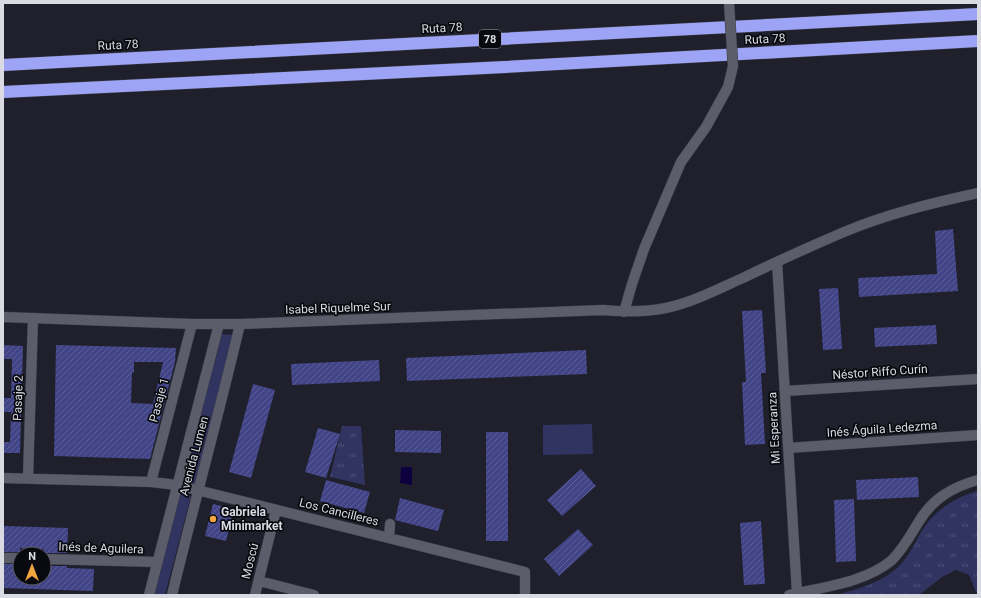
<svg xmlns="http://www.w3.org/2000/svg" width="981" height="598" viewBox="0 0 981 598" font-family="Roboto,sans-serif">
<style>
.green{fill:#313360}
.park{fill:url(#park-tufts)}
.water{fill:#0d003f}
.building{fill:url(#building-hatch);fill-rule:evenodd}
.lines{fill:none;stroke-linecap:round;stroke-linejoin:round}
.minor-casing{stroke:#3b3c45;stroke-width:11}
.tertiary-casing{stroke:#3b3c45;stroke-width:11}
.motorway-casing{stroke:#3b3c45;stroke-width:13}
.minor{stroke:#5b5d6a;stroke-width:10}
.tertiary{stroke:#5b5d6a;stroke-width:10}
.motorway{stroke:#9da4f5;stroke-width:12}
.minor-bridge-casing{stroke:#3b3c45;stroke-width:11;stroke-linecap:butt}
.minor-bridge{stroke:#5b5d6a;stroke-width:10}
.poi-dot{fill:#f2a541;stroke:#090a0f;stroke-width:1.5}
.labels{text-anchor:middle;stroke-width:3.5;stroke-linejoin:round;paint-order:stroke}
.shield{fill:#090a0f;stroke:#9b9ca3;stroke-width:1}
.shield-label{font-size:11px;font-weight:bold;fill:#d9dae2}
.street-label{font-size:12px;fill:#d9dae2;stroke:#090a0f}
.poi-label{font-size:12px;font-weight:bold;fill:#d9dae2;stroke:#090a0f;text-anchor:start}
</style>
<defs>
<pattern id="park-tufts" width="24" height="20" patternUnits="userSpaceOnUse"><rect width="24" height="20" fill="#313360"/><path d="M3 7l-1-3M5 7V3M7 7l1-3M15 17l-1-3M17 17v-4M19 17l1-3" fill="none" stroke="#4e5076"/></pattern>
<pattern id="building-hatch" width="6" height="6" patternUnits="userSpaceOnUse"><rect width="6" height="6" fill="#424488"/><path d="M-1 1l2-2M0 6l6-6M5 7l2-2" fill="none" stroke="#5d5e98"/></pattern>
</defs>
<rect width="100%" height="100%" fill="#1f202b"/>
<path class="green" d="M222 334 234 335 195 485 182 482Z
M592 424 593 454 543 455V425Z
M179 493 191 496 165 595H153Z"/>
<path class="park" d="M342 426H361L365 485 330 477Z
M978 491V593L976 592 969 575 956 570 942 577 919 595H836C859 589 886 581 902 563 911 553 916 540 923 529 936 509 956 497 978 491Z"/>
<path class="water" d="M401 467H412V485L400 483Z"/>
<path class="building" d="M953 229 958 291 859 297 858 278 937 274 935 231Z
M838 288 842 349 823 350 819 289Z
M762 310 766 373H761L765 444 745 445 742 382H746L742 311Z
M936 325 937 344 875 347 874 328Z
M3 345 23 346 20 453H3V442H10L11 412H3V398H11L12 359H3Z
M56 345 176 348 175 362 150 459 54 456ZM134 362H163L153 404 131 403 132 372 134 373Z
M586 350 587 374 407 381 406 358Z
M379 360 380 381 292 385 291 364Z
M253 384 275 390 251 478 229 472Z
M318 428 340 434 326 478 305 472Z
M395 430 441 431V453L395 452Z
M486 432H508V541H486Z
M581 469 596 486 562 516 547 500Z
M918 477 919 497 857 500 856 480Z
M326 480 370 492 364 513 320 501Z
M400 498 444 510 438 531 395 520Z
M854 499 856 561 836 562 834 500Z
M213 504 234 509 226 541 205 536Z
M761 521 765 584 744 585 740 523Z
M3 526 68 528 67 553H44V549L20 548V552H3Z
M578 529 593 545 559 576 544 559Z
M3 564H20V578H44V566H67V568L94 569 93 591 3 588Z"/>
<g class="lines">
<g class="minor-casing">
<path id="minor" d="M777 262 797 593
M624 312 632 284 644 249 681 162 706 127 728 87
M240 324 603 310C624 312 645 312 666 308 694 302 720 288 745 277 778 261 811 246 844 232 887 214 932 203 978 193
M785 391 978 379
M788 448 978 435
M3 478 151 482 177 485 525 572V595
M28 478 33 318
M151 482 192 324
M389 538 390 524
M3 558H20
M44 559 157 562
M259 581 314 595
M255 595 276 510
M789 595C822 587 865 583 892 560 903 549 910 536 918 523 932 499 952 487 978 480"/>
</g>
<g class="tertiary-casing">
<path id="tertiary" d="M3 317 192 324H240C219 414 194 504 172 595
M149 595 219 324"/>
</g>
<g class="motorway-casing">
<path id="motorway" d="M3 65 978 14
M3 92 505 67 978 41"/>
</g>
<use href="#minor" class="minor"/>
<use href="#tertiary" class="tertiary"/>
<use href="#motorway" class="motorway"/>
<g class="minor-bridge-casing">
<path id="minor-bridge" d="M728 87 733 66 729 3"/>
</g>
<use href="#minor-bridge" class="minor-bridge"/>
</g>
<circle class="poi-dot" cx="213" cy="519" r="4"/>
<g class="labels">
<rect class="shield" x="479" y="30" width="22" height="18" rx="3"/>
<g class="shield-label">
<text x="490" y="43">78</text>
</g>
<g class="street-label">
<text transform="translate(442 28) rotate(-3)" y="4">Ruta 78</text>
<text transform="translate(765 39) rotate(-3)" y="4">Ruta 78</text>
<text transform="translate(118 45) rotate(-3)" y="4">Ruta 78</text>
<text transform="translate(338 308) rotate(-2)" y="4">Isabel Riquelme Sur</text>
<text transform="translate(880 372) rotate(-4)" y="4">Néstor Riffo Curín</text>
<text transform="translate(18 398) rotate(-88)" y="4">Pasaje 2</text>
<text transform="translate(159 400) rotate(-75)" y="4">Pasaje 1</text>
<text transform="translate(774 428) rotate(-93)" y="4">Mi Esperanza</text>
<text transform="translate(882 429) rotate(-4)" y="4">Inés Águila Ledezma</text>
<text transform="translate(194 456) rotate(-75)" y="4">Avenida Lumen</text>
<text transform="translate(339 512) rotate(14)" y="4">Los Cancilleres</text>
<text transform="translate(101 548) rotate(2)" y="4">Inés de Aguilera</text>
<text transform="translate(250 561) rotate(-76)" y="4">Moscú</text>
</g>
<g class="poi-label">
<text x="221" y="516">Gabriela<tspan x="221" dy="14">Minimarket</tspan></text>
</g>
</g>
<rect width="981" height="598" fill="none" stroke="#d9dae2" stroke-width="8"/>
<g transform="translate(32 566)"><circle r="19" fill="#090a0f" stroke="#5c5d63"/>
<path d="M0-3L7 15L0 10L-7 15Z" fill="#f2a541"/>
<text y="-6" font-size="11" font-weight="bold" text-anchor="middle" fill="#d9dae2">N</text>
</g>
</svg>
